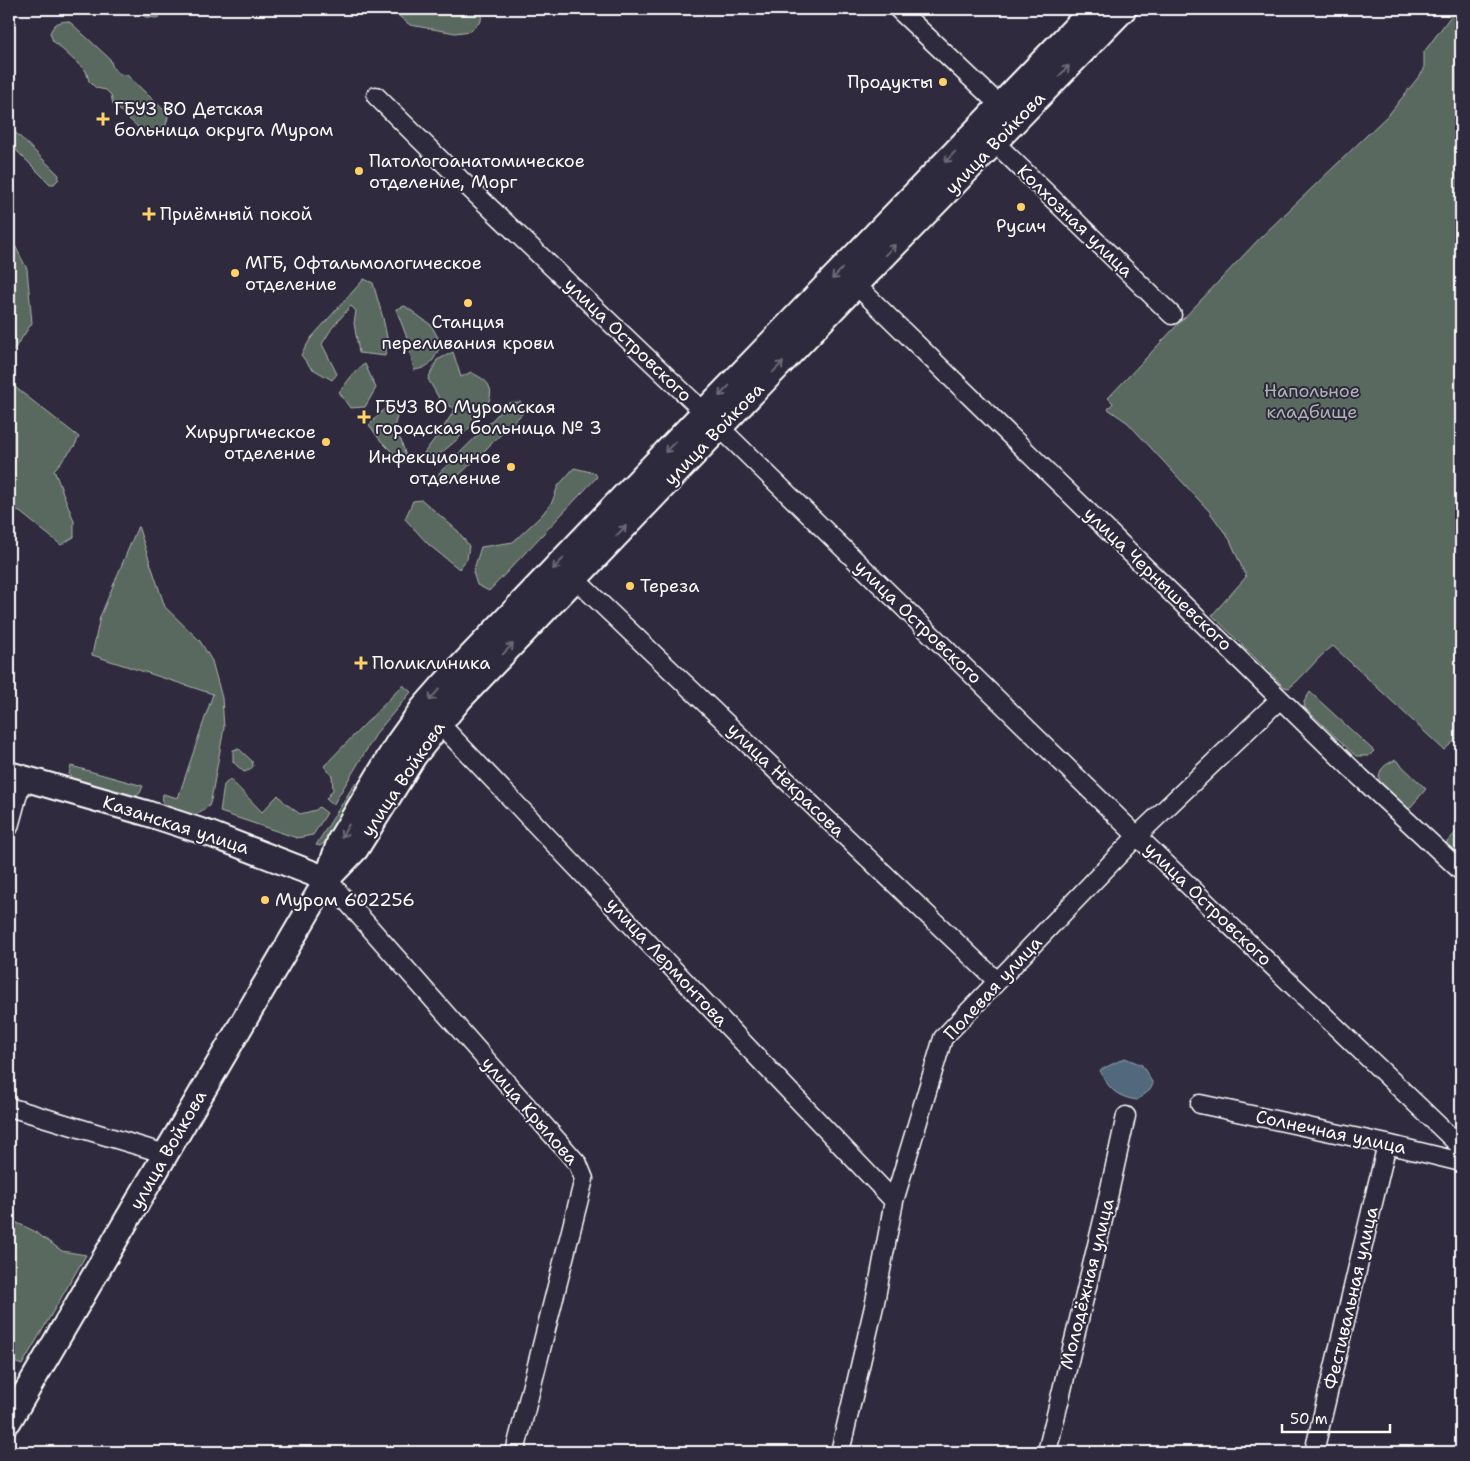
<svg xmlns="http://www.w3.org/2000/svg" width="1470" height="1461" viewBox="0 0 1470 1461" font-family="'Shantell Sans',sans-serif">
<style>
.green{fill:#5a695f;stroke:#acb4af}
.water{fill:#51677d;stroke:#97a4b1}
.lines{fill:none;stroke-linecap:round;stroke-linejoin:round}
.street-casing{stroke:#fff;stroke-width:21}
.secondary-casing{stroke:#fff;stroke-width:28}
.street{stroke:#2f2a3d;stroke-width:18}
.secondary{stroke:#2f2a3d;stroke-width:24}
.oneway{stroke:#6d6a77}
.poi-dot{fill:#ffd166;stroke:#2f2a3d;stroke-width:2}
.labels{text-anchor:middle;stroke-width:4;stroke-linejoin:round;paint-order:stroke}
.poi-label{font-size:18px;fill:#fff;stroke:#2f2a3d;text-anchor:start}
.street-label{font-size:18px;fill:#fff;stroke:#2f2a3d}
.park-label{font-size:18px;fill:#acb4af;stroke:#2f2a3d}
</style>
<rect width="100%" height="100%" fill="#2f2a3d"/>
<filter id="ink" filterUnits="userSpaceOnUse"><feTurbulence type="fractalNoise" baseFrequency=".02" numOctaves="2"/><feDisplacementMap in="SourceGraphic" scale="10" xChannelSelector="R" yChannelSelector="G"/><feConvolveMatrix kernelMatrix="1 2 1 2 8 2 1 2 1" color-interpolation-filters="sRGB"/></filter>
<g filter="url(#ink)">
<path class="green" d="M131 9H164L158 18 146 17Z
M390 9H482L481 21 471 31 455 33 410 25Z
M1456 9 1461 10V735L1444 750 1333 646C1316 658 1305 676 1289 688L1284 687 1212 615 1246 577 1230 540 1209 511 1128 423 1108 409 1113 403 1108 398 1259 239 1390 113 1424 70V52Z
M67 21 71 23 110 59 113 68 120 74 127 75 166 112 168 117 166 125 160 131 149 133 141 130 113 104 111 95 106 90 96 88 89 81 86 71 53 41 50 33C54 24 57 22 67 21Z
M9 126 59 175 58 180 54 184H50L9 143Z
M9 234 27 269 32 323 9 357Z
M364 279 373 283 383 318 388 342 385 356 359 353 354 323 356 311 351 306 332 328 322 344 337 374 332 380 311 368 301 355 311 338Z
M405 306 431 325 441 343C435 359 431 368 414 370L407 338 396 309Z
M453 352 461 377 471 372C477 376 486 379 489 386 501 407 446 450 430 461L424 453 445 425 455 409 440 400 428 379 437 360Z
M365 364 376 388 365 407 350 408 339 392C348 382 354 370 365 364Z
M9 380 11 384 79 437 74 447 54 470 74 521V537L61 545 20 512 9 510Z
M521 402 522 414 451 483H439V473L483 430 508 403Z
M393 404 398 413 393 431 401 440 407 460 403 463 380 440 369 425 385 408Z
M574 468 595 473 597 477 489 591 477 585 473 572 481 547 513 542 541 516 552 502 558 486Z
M422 500 458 531 469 546 467 559 459 569 429 545 405 519 413 501Z
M138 526 165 607 200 641 212 661 222 698 224 728 211 800 209 806 195 815C181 813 159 813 163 794L178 798 213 694 92 655 100 617Z
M403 685 411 692 378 731 333 805 326 799 333 790 332 776 324 766Z
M1310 692 1374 751 1369 756H1356L1305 708 1304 702Z
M239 749 252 761 253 766 250 770 244 772 233 762V750Z
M1396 760 1426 789 1409 809 1379 781C1378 769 1385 764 1396 760Z
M71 766 143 786 140 793 133 799 74 782 69 774Z
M230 779 262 812 278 795 285 803 300 814 316 810 319 807 327 813 313 835 297 838 220 812 224 785Z
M355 783 357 793 328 840 320 846 316 845Z
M1461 827V857L1446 843Z
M9 1219 34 1231 62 1251 86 1255 22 1365 9 1360Z"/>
<path class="water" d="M1125 1058 1142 1065 1153 1084 1150 1090 1137 1100C1117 1097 1108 1089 1100 1070Z"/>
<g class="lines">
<g class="street-casing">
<path id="street" d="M898 9 1008 113
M376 96 464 183 704 412 1137 836 1461 1147
M986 134 1172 315
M856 285 1360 777 1461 871
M575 579 997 981
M440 724 894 1201
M9 827 22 779
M327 879 578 1164 584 1179 515 1452
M1200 1104 1387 1144 1461 1162
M9 1107 166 1154
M840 1452 875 1302 894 1201 943 1038 1137 836 1280 699
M1047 1452 1103 1220 1126 1116
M1314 1452 1387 1144"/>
</g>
<g class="secondary-casing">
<path id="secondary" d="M9 774 146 813 210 834 327 879
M330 876 356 849 414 756 461 698 856 285 1124 9
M9 1421 327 879 340 840 398 743 423 708 445 683 704 412 1093 9"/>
</g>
<use href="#street" class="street"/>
<use href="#secondary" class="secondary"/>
</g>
<defs><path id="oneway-shaft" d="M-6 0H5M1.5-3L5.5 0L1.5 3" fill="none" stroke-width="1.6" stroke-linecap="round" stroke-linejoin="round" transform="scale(1.25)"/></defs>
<g class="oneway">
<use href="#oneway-shaft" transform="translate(1064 71) rotate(-46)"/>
<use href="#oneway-shaft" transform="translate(950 157) rotate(134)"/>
<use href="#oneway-shaft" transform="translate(890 250) rotate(-46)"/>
<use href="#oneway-shaft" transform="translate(837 274) rotate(134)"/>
<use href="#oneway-shaft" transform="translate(778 367) rotate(-46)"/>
<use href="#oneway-shaft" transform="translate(724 391) rotate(134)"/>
<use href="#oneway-shaft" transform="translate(670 447) rotate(134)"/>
<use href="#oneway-shaft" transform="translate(621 531) rotate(-46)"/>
<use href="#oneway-shaft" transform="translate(558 564) rotate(134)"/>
<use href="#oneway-shaft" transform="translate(508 649) rotate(-46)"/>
<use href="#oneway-shaft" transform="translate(434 695) rotate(131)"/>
<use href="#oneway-shaft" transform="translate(345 831) rotate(121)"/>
</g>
</g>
<g class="poi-dot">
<circle cx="943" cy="82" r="5"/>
<path d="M100.5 111.5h5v5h5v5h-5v5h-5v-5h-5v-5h5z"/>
<circle cx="359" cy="171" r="5"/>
<circle cx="1021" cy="207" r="5"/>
<path d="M146.5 206.5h5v5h5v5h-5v5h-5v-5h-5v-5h5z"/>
<circle cx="235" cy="273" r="5"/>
<circle cx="468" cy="303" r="5"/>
<path d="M361.5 409.5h5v5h5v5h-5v5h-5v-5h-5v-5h5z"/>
<circle cx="326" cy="442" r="5"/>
<circle cx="511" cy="467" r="5"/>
<circle cx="630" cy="586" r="5"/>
<path d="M358.5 655.5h5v5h5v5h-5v5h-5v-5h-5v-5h5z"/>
<circle cx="265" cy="900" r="5"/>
</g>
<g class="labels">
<g class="poi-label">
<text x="933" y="88" text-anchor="end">Продукты</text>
<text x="114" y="115">ГБУЗ ВО Детская<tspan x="114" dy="21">больница округа Муром</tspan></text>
<text x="369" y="167">Патологоанатомическое<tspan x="369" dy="21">отделение, Морг</tspan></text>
<text x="160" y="220">Приёмный покой</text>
<text x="1021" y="232" text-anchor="middle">Русич</text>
<text x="245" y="269">МГБ, Офтальмологическое<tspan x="245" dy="21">отделение</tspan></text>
<text x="468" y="328" text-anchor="middle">Станция<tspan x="468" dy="21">переливания крови</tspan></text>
<text x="375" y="413">ГБУЗ ВО Муромская<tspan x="375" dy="21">городская больница № 3</tspan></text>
<text x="316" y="438" text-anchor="end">Хирургическое<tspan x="316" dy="21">отделение</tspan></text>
<text x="501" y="463" text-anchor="end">Инфекционное<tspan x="501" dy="21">отделение</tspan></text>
<text x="640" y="592">Тереза</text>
<text x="372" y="669">Поликлиника</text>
<text x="275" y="906">Муром 602256</text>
</g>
<g class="street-label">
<text transform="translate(995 143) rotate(-46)" y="6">улица Войкова</text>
<text transform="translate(1075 221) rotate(44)" y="6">Колхозная улица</text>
<text transform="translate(628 340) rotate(44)" y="6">улица Островского</text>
<text transform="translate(714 434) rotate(-46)" y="6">улица Войкова</text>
<text transform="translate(1158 579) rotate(44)" y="6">улица Чернышевского</text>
<text transform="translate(918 622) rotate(44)" y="6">улица Островского</text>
<text transform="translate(403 779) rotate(-56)" y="6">улица Войкова</text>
<text transform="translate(786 780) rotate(44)" y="6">улица Некрасова</text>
<text transform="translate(176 825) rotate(18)" y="6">Казанская улица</text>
<text transform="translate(1208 904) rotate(44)" y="6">улица Островского</text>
<text transform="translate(667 962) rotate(47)" y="6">улица Лермонтова</text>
<text transform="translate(993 988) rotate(-47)" y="6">Полевая улица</text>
<text transform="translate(530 1111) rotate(49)" y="6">улица Крылова</text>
<text transform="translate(1331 1132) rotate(12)" y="6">Солнечная улица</text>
<text transform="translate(168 1150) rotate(-60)" y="6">улица Войкова</text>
<text transform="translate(1087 1284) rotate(-76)" y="6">Молодёжная улица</text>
<text transform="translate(1351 1298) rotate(-77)" y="6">Фестивальная улица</text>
</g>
<g class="park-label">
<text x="1312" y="397">Напольное<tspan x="1312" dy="21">кладбище</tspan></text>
</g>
</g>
<rect width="1470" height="1461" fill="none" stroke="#2f2a3d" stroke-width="30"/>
<rect x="15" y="15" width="1440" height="1431" fill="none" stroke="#fff" stroke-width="2" filter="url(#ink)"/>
<path d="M1282 1424v8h108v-8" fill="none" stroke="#ffffff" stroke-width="2.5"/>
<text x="1290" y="1424" font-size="15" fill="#ffffff" stroke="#2f2a3d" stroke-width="4" paint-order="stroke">50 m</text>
</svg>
